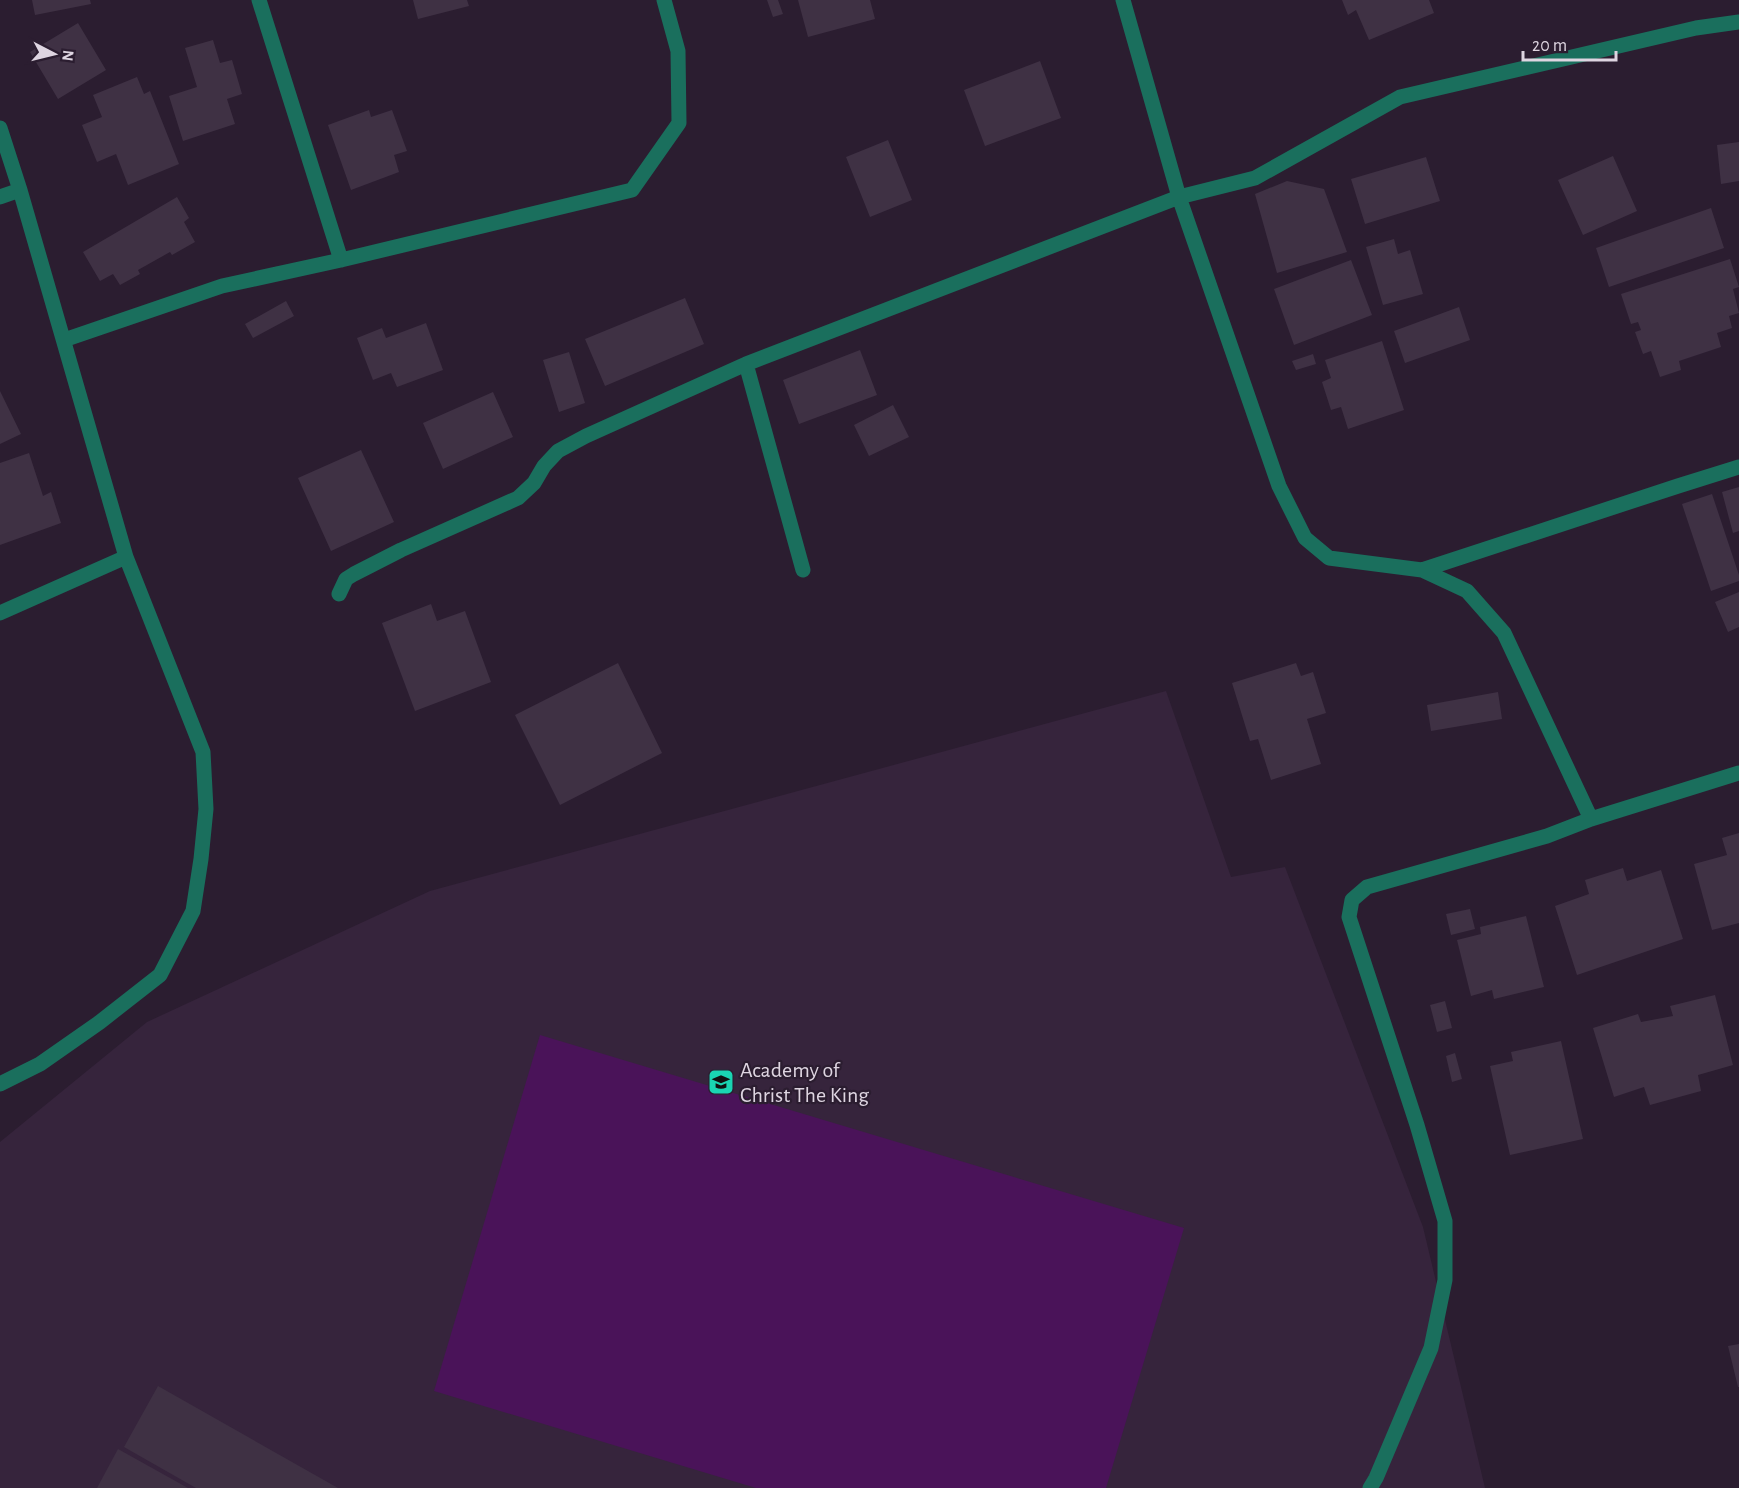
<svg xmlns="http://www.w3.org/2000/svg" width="1739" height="1488" viewBox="0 0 1739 1488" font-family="'Alegreya Sans',sans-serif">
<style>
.built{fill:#36243c}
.green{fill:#4a1359}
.building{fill:#3f3144}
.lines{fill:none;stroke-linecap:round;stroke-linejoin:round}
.minor{stroke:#1a6f5d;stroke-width:15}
.labels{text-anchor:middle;stroke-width:4.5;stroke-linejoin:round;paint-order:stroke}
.poi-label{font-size:22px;fill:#ded5e1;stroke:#2b1d30;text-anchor:start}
</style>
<rect width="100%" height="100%" fill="#2b1d30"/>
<path class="built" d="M1166 691 1231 877 1285 867 1423 1227 1485 1488H0V1142L147 1022 430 891Z"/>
<path class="green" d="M540 1035 1184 1228 1106 1488H756L434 1391Z"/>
<path class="building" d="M32 0H90L91 4 35 15Z
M413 0H467L469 6 418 19Z
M767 0H778L783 14 773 17Z
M798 0H870L875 19 808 37Z
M1342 0H1429L1434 13 1369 40 1356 10 1348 15Z
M78 23 106 70 58 99 30 52Z
M213 40 220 63 232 60 242 94 227 99 235 124 183 141 169 96 197 87 185 48Z
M1040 61 1061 118 985 146 964 90Z
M137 77 144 94 150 91 179 164 128 185 116 154 97 162 82 125 102 117 93 95Z
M369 110 371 117 392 110 407 151 394 155 399 172 351 190 328 125Z
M888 140 912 200 870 217 846 157Z
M1739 142V181L1721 184 1717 145Z
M1613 156 1637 211 1583 235 1558 180Z
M1426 157 1440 201 1365 224 1351 179Z
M1287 181 1324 189 1347 252 1277 273 1255 194Z
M177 197 189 218 184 222 195 242 172 255 170 252 138 270 140 274 120 285 113 274 100 281 83 252Z
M1711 208 1724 248 1609 287 1596 248Z
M1394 239 1398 254 1410 250 1423 294 1383 305 1366 247Z
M1730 259 1739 287 1733 289 1739 313 1729 316 1732 328 1717 333 1721 347 1679 361 1681 370 1660 377 1651 351 1643 354 1635 332 1641 330 1638 322 1631 324 1621 294Z
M1351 260 1372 315 1294 345 1274 289Z
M685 298 704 344 605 386 585 339Z
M286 301 294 316 253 338 245 324Z
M1459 307 1470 340 1405 363 1394 331Z
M426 323 443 370 397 387 391 373 373 380 357 338 382 328 386 338Z
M1382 341 1404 410 1348 429 1341 407 1331 410 1322 382 1331 378 1325 360Z
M860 350 877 395 799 424 783 380Z
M569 352 585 403 559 412 543 360Z
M1313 354 1316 364 1296 370 1292 361Z
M0 391 21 434 0 444Z
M493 392 513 437 443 469 423 423Z
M893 405 909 437 869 456 854 425Z
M361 450 394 522 331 551 298 478Z
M29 453 43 496 51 492 61 523 0 545V463Z
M1739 487V531L1733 533 1722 492Z
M1712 494 1739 575V581L1711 591 1682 504Z
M1739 592V627L1728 632 1715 602Z
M431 604 437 621 465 611 491 682 415 711 382 623Z
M618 663 662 753 560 805 515 715Z
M1296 663 1301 676 1313 672 1326 713 1307 719 1321 764 1271 780 1258 739 1250 741 1232 683Z
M1498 692 1502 719 1431 731 1427 705Z
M1739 833V923L1712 930 1694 864 1727 855 1722 838Z
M1623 868 1627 881 1661 870 1683 939 1577 975 1555 906 1589 894 1585 880Z
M1470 909 1475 929 1451 935 1446 914Z
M1526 916 1544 987 1494 999 1492 990 1471 996 1457 940 1481 934 1480 927Z
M1715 995 1733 1065 1698 1075 1701 1091 1650 1105 1644 1087 1614 1097 1593 1028 1638 1014 1641 1022 1673 1016 1670 1006Z
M1445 1001 1452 1028 1437 1032 1430 1005Z
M1561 1041 1583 1139 1510 1155 1490 1066 1513 1061 1511 1052Z
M1455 1053 1462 1079 1452 1082 1446 1056Z
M1739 1344V1387H1738L1728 1346Z
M158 1386 338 1488H196L124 1447Z
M118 1449 188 1488H97Z"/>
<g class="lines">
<path class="minor" d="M259 0 341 260
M1123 0 1179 197 1279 486 1305 538 1329 558 1422 570 1467 591 1504 633 1591 819 1547 836 1367 887 1352 900 1349 917 1417 1125 1445 1221V1280L1431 1348 1376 1478 1370 1488
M0 128 20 190 126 557 203 752 206 809 201 859 193 911 160 975 100 1022 40 1064 0 1084
M0 197 20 190
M64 340 222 286 341 260 632 190 679 123 678 51 664 0
M746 364 803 570
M1422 570 1678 486 1739 467
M339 594 346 579 354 574 401 550 518 498 534 483 544 466 558 451 586 436 746 364 1179 197 1255 178 1400 97 1696 28 1739 22
M0 613 126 557
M1591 819 1739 773"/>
</g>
<defs>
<g id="school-square" transform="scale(1.35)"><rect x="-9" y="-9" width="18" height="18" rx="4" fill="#1ad5b2" stroke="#2b1d30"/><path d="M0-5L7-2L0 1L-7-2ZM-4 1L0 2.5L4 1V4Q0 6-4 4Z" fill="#111"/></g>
</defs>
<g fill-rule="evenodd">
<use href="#school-square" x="721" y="1082"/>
</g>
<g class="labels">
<g class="poi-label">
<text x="740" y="1077">Academy of<tspan x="740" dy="25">Christ The King</tspan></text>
</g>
</g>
<g transform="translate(54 54) rotate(97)" stroke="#2b1d30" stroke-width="4.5" paint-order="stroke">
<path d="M0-4.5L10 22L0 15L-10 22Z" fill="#ded5e1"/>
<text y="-9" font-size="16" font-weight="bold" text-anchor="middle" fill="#ded5e1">N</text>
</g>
<path d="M1523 51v9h93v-9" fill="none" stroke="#ded5e1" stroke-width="3"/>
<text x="1532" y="51" font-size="18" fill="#ded5e1" stroke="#2b1d30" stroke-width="4.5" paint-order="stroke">20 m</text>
</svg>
